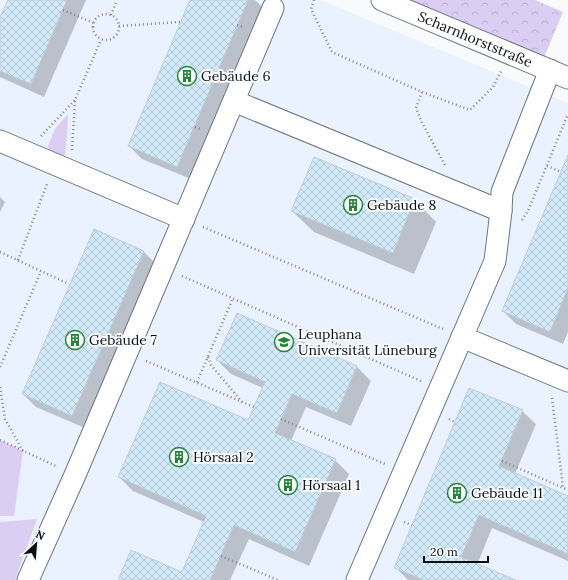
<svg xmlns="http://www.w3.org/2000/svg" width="568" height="580" viewBox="0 0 568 580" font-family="Lora,serif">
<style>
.built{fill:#e9f2fe}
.green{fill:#dccef3}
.park{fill:url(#park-crowns)}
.shadow{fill:#0003}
.building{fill:url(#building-cross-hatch);stroke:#becdd7}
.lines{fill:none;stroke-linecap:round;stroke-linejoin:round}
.street-casing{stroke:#6c7582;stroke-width:23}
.path{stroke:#828588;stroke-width:2.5;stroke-dasharray:1 3;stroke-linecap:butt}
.street{stroke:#fff;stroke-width:21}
.labels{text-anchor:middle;stroke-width:4;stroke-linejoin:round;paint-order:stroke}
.street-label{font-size:14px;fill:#0b0e12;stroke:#f8fafc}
.poi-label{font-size:14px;fill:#0b0e12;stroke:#f8fafc;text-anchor:start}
</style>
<defs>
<pattern id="park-crowns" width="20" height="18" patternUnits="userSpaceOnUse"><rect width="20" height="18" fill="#dccef3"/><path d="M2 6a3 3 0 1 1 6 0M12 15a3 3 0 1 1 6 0" fill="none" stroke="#bbb0cf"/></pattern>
<pattern id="building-cross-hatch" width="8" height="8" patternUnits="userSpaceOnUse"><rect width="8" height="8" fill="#d1e9f9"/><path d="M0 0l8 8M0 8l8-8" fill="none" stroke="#b2c7d4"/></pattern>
</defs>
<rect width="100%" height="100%" fill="#f8fafc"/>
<path class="built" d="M0 0H320L568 103V580H0Z"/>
<path class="green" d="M68 114 67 136 65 154 58 160 50 156 48 146 55 129Z
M0 440 23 451 14 516H0Z
M37 519 15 580H0V522Z"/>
<path class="park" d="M401 0H535L563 12 543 60Z"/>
<path class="shadow" d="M9 0H86L44 97 0 77V20Z
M191 0H255L263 8 191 179 142 159 129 146Z
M568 157V332L563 344 516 324 503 311Z
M314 158 415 200 436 222 414 274 314 232 292 211Z
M0 197 5 202 0 212Z
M143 251 156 264 85 428 36 407 23 394Z
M237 314 357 367 371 381 351 426 306 407 291 441 335 460 349 474 309 566 249 539 230 580H120L182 573 204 522 133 491 119 477 249 422 263 388 231 374 217 360Z
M522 411 536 424 515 474 568 497V561L492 528 477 565 513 580H408L396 568Z"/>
<path class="building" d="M8 0H67L31 84 0 71V17Z
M190 0H248L177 167 128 146Z
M568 155V288L550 332 502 311Z
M314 157 415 199 393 253 291 211Z
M94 229 144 251 72 416 22 394Z
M237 313 357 366 337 413 292 394 275 433 336 459 295 552 234 525 210 580H118L131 550 182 572 206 516 118 477 160 382 248 420 265 382 216 360Z
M469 388 523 410 499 466 568 496V554L479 515 461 557 516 580H424L394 568Z"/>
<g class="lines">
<g class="street-casing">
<g id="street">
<path id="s1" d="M382 0 568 78"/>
<path d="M234 101 501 211"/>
<path d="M0 141 184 219"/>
<path d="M462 337 568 381"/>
<path d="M28 580 75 475 273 8"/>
<path d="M357 580 495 261 501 211 502 192 550 70"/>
</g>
</g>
<path class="path" d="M314 0 311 9 332 52 422 92 470 110 493 87 501 71
M63 10 94 23
M93 27a13 13 0 1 1 26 0a13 13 0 1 1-26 0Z
M111 15 117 0
M237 25 243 27
M119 26 180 22
M422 92 416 108 421 121 445 165
M195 127 200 129
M41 136 75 100
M72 150 75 100 101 40
M547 166 561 172
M522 220 528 211 568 114
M203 227 443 329
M0 252 69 284
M18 260 47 184
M182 276 421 381
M208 357 211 365 242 402
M146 361 254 407
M0 367 41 271
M197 382 233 298
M0 387 5 419 23 451
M552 398 563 487
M281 419 385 464
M449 419 455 422
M0 440 56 466
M502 461 568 490
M404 522 412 525
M221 556 278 580"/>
<use href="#street" class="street"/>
</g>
<defs>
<g id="building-ring" transform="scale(1)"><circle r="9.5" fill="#f8fafc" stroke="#248538" stroke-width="1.5"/><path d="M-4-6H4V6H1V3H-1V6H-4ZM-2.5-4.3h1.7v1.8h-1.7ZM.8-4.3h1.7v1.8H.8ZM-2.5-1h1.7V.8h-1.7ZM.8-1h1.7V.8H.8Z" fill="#248538"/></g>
<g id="university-ring" transform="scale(1)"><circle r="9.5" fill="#f8fafc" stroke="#248538" stroke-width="1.5"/><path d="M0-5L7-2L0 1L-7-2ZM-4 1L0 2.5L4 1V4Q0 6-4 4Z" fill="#248538"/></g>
</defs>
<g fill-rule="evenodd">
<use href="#building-ring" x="187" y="76"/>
<use href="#building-ring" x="353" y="205"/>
<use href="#building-ring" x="75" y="340"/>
<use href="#university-ring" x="284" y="342"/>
<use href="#building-ring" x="179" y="457"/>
<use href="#building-ring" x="288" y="485"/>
<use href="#building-ring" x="457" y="493"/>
</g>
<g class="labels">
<g class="street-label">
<text dy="5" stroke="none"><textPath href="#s1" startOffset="101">Scharnhorststraße</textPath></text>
</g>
<g class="poi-label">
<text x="201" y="81">Gebäude 6</text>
<text x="367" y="210">Gebäude 8</text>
<text x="298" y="339">Leuphana<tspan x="298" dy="16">Universität Lüneburg</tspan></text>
<text x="89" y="345">Gebäude 7</text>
<text x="193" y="462">Hörsaal 2</text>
<text x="302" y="490">Hörsaal 1</text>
<text x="471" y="498">Gebäude 11</text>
</g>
</g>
<g transform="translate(36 544) rotate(26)" stroke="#f8fafc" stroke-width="3" paint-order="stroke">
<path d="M0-3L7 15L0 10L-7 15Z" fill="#0b0e12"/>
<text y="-6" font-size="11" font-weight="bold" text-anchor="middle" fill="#0b0e12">N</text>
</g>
<path d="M424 556v6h64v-6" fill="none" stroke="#0b0e12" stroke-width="2"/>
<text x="430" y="556" font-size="12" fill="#0b0e12" stroke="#f8fafc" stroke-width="3" paint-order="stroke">20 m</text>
</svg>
